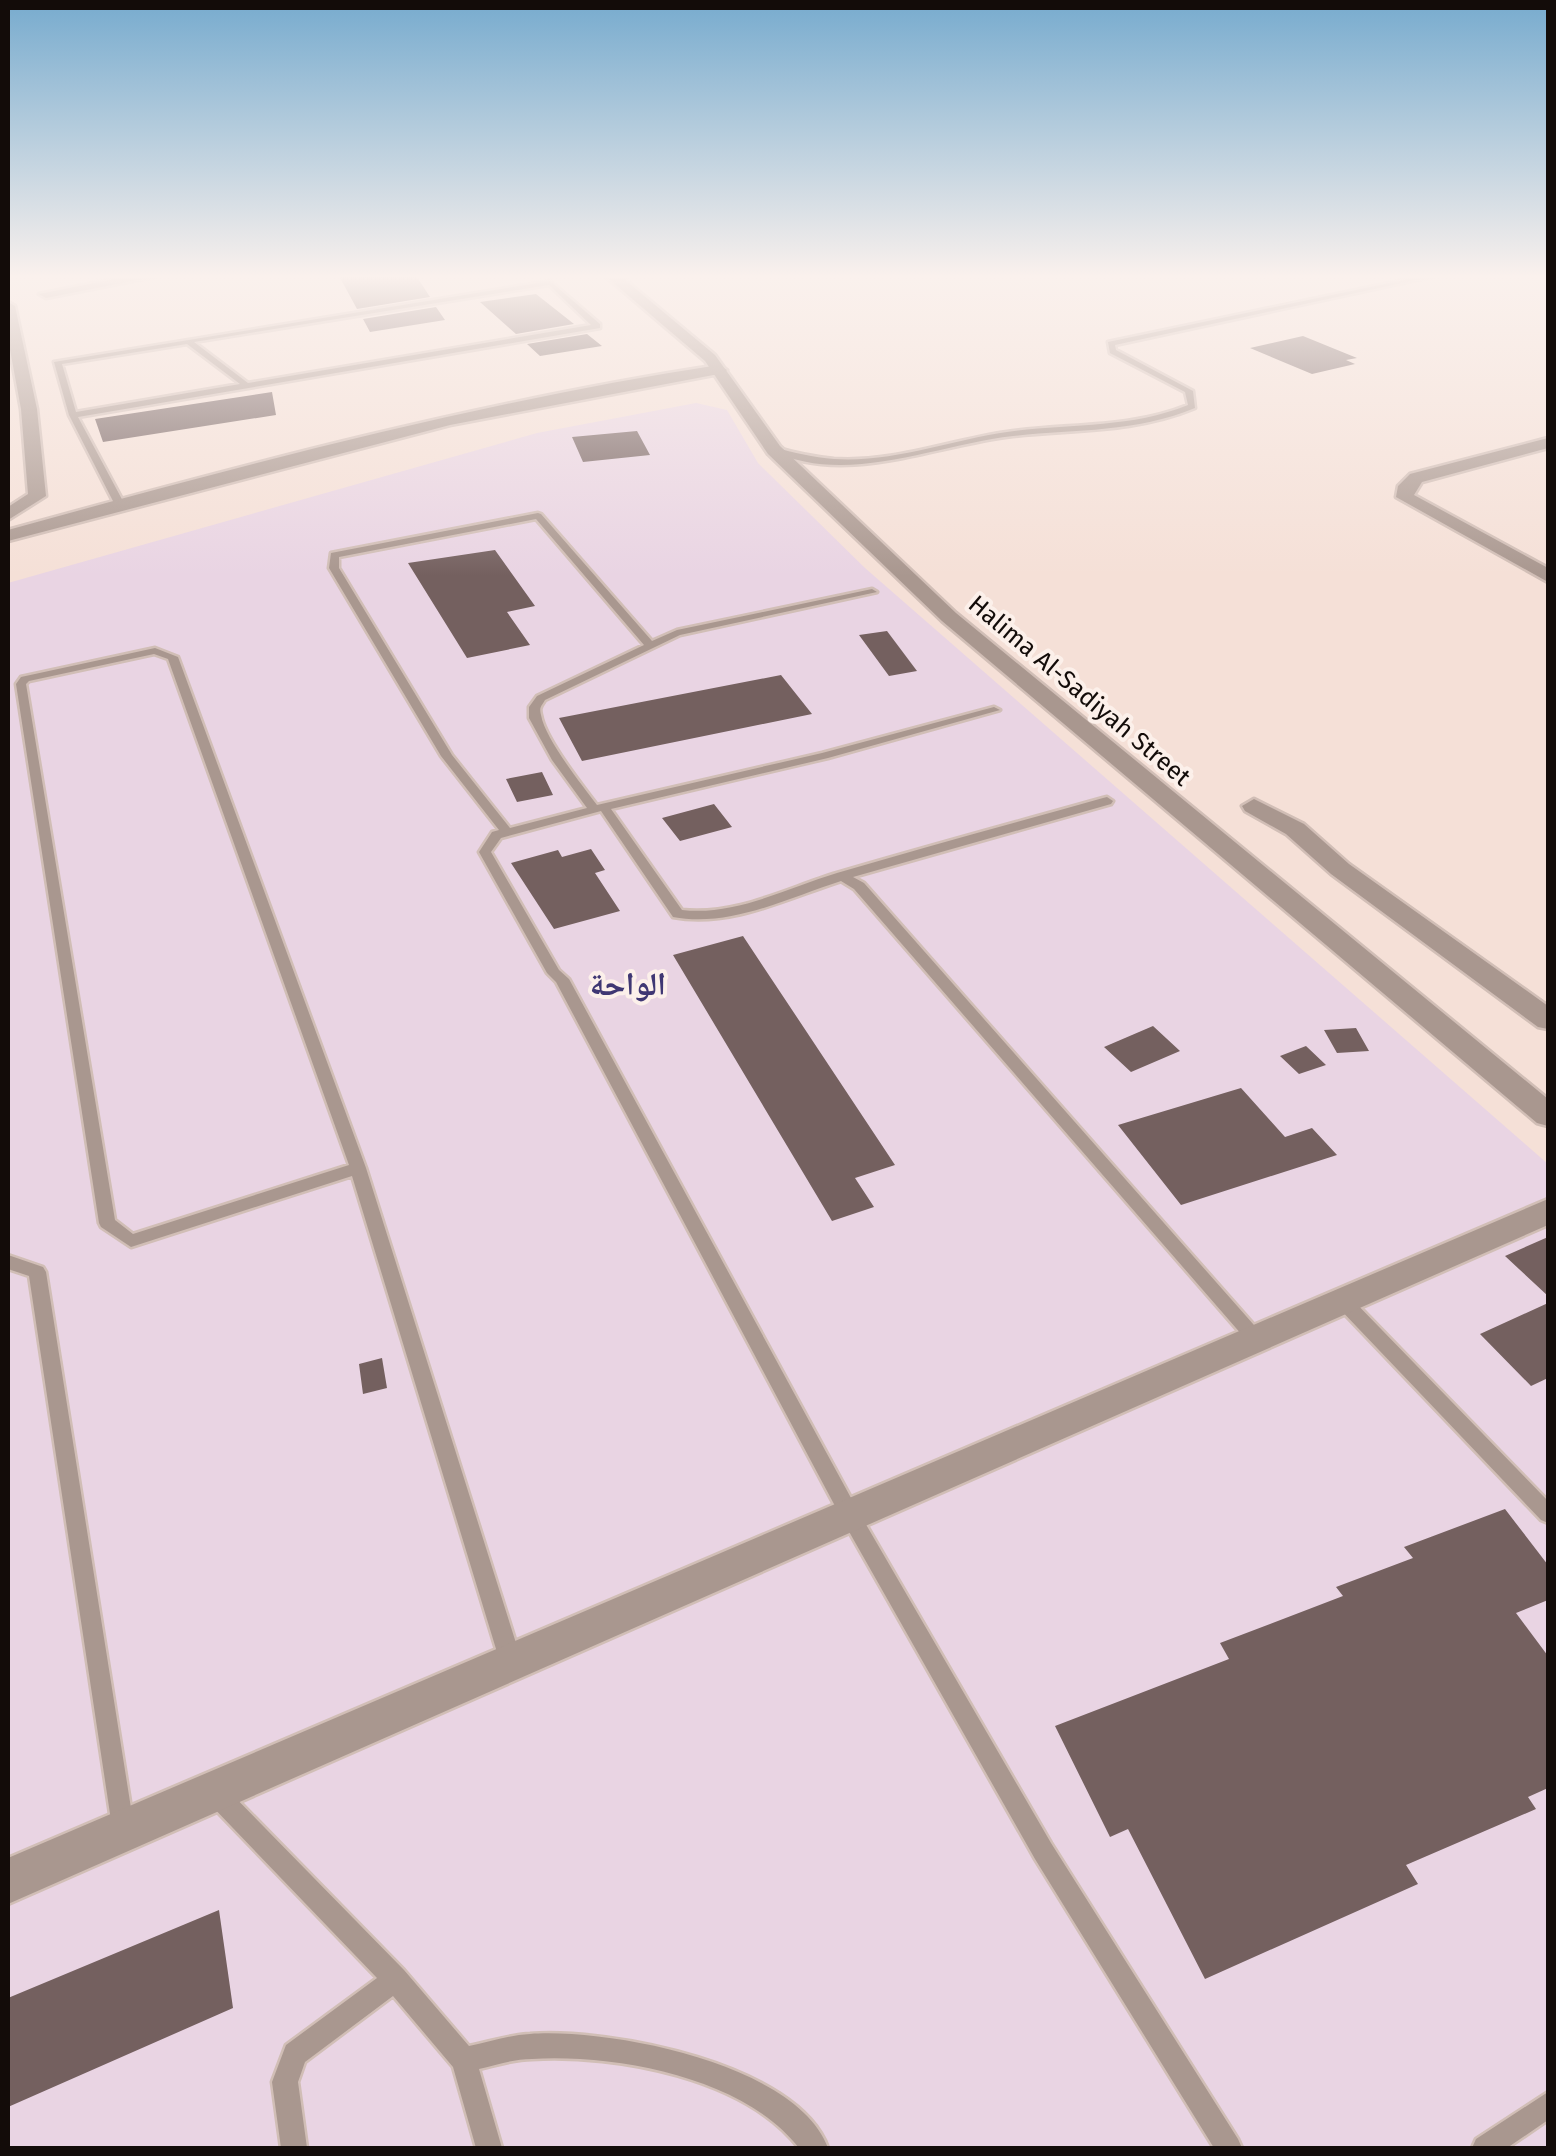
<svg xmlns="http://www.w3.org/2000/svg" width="1556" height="2156" viewBox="0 0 1556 2156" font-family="'Fira Sans','Noto Naskh Arabic',sans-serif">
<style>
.industrial{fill:#e9d4e3}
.building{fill:#74605f}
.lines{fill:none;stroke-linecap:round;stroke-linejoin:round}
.service-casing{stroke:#d1beb6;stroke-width:5}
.minor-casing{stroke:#d1beb6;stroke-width:5}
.tertiary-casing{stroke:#d1beb6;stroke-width:5}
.service{fill:#a9978f;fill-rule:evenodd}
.minor{fill:#a9978f;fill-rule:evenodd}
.tertiary{fill:#a9978f;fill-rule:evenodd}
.labels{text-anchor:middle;stroke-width:8;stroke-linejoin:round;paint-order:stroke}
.far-street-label{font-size:25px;fill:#130c09;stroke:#fcf0ea}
.neighbourhood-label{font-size:32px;font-weight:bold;fill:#3f3773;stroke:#fcf0ea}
</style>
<rect width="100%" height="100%" fill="#f5e0d7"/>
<path class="industrial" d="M696 403 727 410 758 463 865 568 1548 1164V2148H8V583L537 433Z"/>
<path class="building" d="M338 274H415L430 297 357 309Z
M536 294 574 324 516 334 480 302Z
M436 307 445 320 370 332 363 319Z
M587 334 602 346 540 356 527 344Z
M1303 336 1357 358 1346 360 1355 364 1312 374 1250 348Z
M272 392 276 415 103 442 95 419Z
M637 431 650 455 583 462 572 437Z
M495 550 535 606 507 612 530 645 467 658 408 563Z
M887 631 917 671 889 676 859 635Z
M781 675 812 714 582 761 559 718Z
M542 772 553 795 517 802 506 779Z
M714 804 732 827 680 841 662 818Z
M591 849 605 870 595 873 620 911 554 929 511 863 558 850 562 857Z
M743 936 895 1165 855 1178 874 1207 832 1221 673 955Z
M1153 1026 1180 1051 1131 1072 1104 1047Z
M1356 1028 1369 1051 1337 1053 1324 1030Z
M1306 1046 1326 1065 1299 1074 1280 1056Z
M1241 1088 1285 1137 1312 1128 1337 1155 1181 1205 1118 1125Z
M1548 1237V1296L1505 1256Z
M1548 1303V1378L1531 1386 1480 1334Z
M382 1358 387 1388 363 1394 359 1364Z
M1505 1509 1548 1565V1600L1516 1613 1548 1656V1788L1528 1797 1536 1809 1406 1865 1418 1884 1205 1979 1128 1829 1110 1837 1055 1726 1229 1659 1220 1643 1343 1596 1336 1587 1413 1558 1404 1547Z
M219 1910 233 2008 8 2107V1998Z"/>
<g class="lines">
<g class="service-casing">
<path id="service" d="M1432 274H1444L1115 345 1116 350 1193 391 1195 408C1135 433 1075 429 1013 436 934 445 846 487 770 450L774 447C794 453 813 457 834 459 893 463 950 440 1007 432 1069 423 1129 429 1188 405L1185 392 1110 353 1108 342Z
M550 281 600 324V328L78 417 125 505 120 508 115 505 69 415 54 362ZM549 285 591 325 248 383 194 342ZM187 344 240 384 76 412 62 364Z
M538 513 541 514 652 641 677 630 872 589 877 592 680 635 545 700C541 707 539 707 541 715 545 739 582 785 597 805L822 753 994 707 1000 710 828 758 611 809 682 910C736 916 787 888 837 873 925 847 1014 823 1103 798L1107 797 1113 801 1111 804 853 877 864 883 1261 1333 1264 1338 1261 1343 1255 1345 1249 1343 854 889 841 881C788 898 730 928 673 917L601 811 501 838 491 852 559 970 569 979 857 1509 1051 1843 1238 2139 1242 2148H1214L1035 1859 843 1521 556 982 547 973 479 852 492 832 499 830 441 756 329 568 331 553ZM536 519 644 645 537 696 529 707V718L552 760 587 808 510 828 452 755 339 568V557Z
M155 648 178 657 366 1168 522 1662 518 1669 511 1672 504 1669 500 1662 352 1176 131 1247 101 1227 99 1223 16 684 21 677ZM154 654 168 659 349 1165 133 1234 115 1220 26 684 29 681Z
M8 1255 43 1267 46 1272 134 1827 131 1835 123 1838 115 1835 112 1827 29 1276 8 1269Z
M1342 1293 1348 1295 1548 1501V1523L1541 1520 1336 1305 1333 1300 1336 1295Z
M216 1783 224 1786 404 1970 469 2046C489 2042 509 2035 530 2034 609 2028 798 2064 828 2148H799C745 2078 617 2054 532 2059 514 2059 496 2065 479 2069L502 2148H476L453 2067 393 1996 305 2062 298 2082 307 2148H281L272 2082 286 2045 377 1978 208 1802 205 1794 208 1786Z
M1548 2092V2120L1507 2148H1472L1476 2139Z"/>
</g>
<g class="minor-casing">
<path id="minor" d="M139 274H168L46 298 39 294Z
M8 302 15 306 37 409 46 496 8 520V507L28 494 21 409 8 339Z
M719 365 727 370 724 373 450 425 8 541V530C243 465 477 402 719 365Z
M1548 438V448L1422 482 1414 495 1548 568V582L1396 497 1398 486 1410 474Z
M1254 799 1304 824 1349 864 1548 1006V1029L1538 1027 1331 874 1286 834 1245 811 1242 806Z
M1548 1199V1225L8 1904V1858Z"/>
</g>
<g class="tertiary-casing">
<path id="tertiary" d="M603 274H618L715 355 780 446 956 613 1548 1099V1126L1537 1123 942 621 768 454 705 361Z"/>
</g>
<use href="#service" class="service"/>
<use href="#minor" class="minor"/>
<use href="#tertiary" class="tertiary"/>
</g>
<linearGradient id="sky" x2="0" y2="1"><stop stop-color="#77abce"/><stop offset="0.48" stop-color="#faf1ed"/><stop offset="1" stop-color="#faf1ed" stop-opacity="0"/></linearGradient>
<rect width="1556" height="576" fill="url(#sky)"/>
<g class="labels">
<g class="far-street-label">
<text transform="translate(1080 690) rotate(40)" y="9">Halima Al-Sadiyah Street</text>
</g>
<g class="neighbourhood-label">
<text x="628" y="995">الواحة</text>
</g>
</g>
<rect width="1556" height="2156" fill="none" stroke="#130c09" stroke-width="20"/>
</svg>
